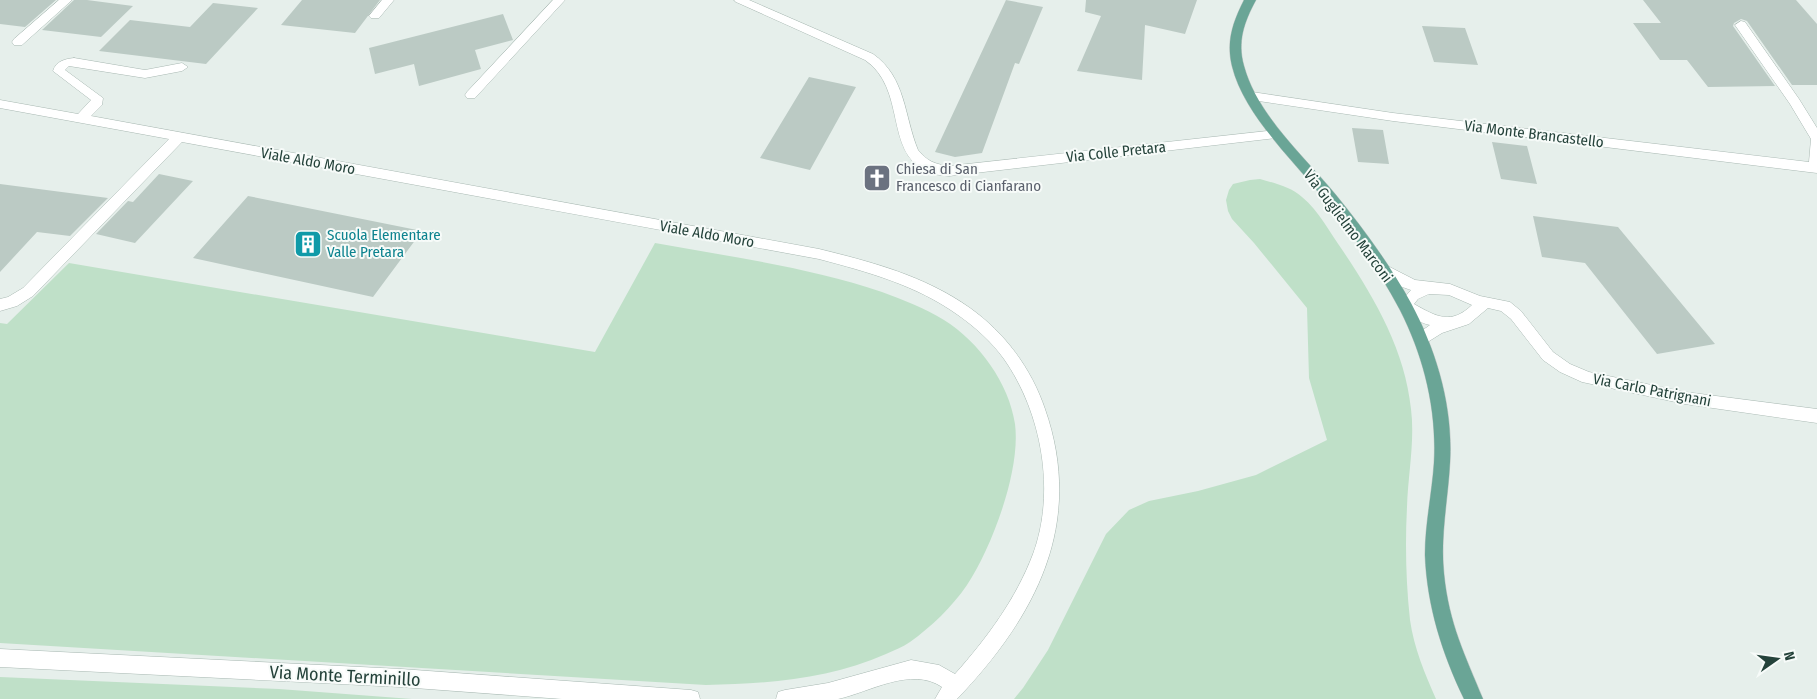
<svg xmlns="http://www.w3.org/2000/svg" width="1817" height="699" viewBox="0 0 1817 699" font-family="'Fira Sans Condensed',sans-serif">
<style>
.green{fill:#bfe0c8}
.building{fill:#bbcac4}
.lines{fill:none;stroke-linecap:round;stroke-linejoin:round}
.minor-casing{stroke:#a8b8b2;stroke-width:1}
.major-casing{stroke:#c2cac8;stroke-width:1}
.minor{fill:#fff;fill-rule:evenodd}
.major{fill:#6aa596;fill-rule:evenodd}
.labels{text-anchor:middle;stroke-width:4;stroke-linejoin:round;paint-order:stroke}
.street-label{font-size:15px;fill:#24423a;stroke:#f7fbf9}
.worship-label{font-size:15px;fill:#5b616d;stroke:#f7fbf9;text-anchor:start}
.culture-label{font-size:15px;fill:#0d838f;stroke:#f7fbf9;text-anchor:start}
.near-street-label{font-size:18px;fill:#24423a;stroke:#f7fbf9}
</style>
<rect width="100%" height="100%" fill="#e6efeb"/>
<path class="green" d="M1260 179C1274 183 1291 187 1302 197 1319 211 1330 233 1343 251 1375 299 1405 350 1411 409 1415 441 1408 474 1407 507 1405 544 1406 583 1410 620 1414 648 1425 674 1436 699H1014L1023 688 1048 650 1106 534 1129 510 1149 501 1198 491 1256 475 1327 440 1309 378 1307 308 1254 243 1232 219 1228 211 1226 200 1229 190 1233 184 1250 180Z
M655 243C731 257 809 267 882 292 903 300 925 308 944 320 979 342 1009 383 1015 424 1021 470 992 547 967 585 952 607 931 627 910 642 903 647 894 650 886 654 830 679 766 684 706 685L0 643V323L7 324 69 263 595 352Z
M0 677 279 689 412 699H0Z"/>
<path class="building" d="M0 0H56L25 27 0 24Z
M74 0H87L133 6 101 37 42 30Z
M302 0H380L355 33 281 25Z
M1006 0 1043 7 1019 64 1015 63 982 153 955 157 935 152Z
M1086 0H1197L1185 34 1145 25 1142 80 1077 71 1101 16 1085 12Z
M1643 0H1796L1817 24V85H1792L1747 21 1741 19 1734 23 1733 26 1775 86 1708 87 1687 60H1660L1633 23H1661Z
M213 3 258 8 206 64 99 51 130 20 190 27Z
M503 14 513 40 475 50 481 69 419 86 414 64 375 74 369 48Z
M1422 26 1465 28 1478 65 1434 62Z
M809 77 856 87 810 170 760 158Z
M1352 128 1383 130 1389 164 1358 162Z
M1492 142 1527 146 1537 184 1501 179Z
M159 174 193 181 135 243 96 234 128 201 133 202Z
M0 184 108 198 70 236 37 232 0 272Z
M248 196 422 231 373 297 193 258Z
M1533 216 1618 227 1715 344 1657 354 1585 263 1542 257Z"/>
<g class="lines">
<g class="minor-casing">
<path id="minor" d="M59 0H72L22 45H14L12 42 14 39Z
M382 0H394L379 18H371L369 16Z
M553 0H565L475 98H467L465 95 467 92Z
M734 0H749L873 54C906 77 904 116 918 150 927 161 934 164 949 166L1276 130 1282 134 1276 138 949 176C942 175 933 175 926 171 884 151 907 89 865 60L736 2Z
M1741 21 1745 22 1799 99 1817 128V173L1393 121 1252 100 1246 96 1252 92 1393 113 1809 162 1811 139 1790 104 1735 25Z
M74 58 145 70 182 63 188 67 182 71 145 78 69 66 65 70 103 98 102 105 91 116 819 249C872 262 925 276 970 308 1005 333 1031 368 1045 409 1085 524 1036 616 957 699H935L942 687C911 666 870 692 838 699 819 699 795 699 776 699L778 692 785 690 828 683 911 660 939 665 955 674C987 638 1016 599 1033 554 1056 492 1042 413 1004 359 992 342 975 327 958 315 916 285 868 272 819 259L182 142 33 296 17 306 0 311V299L8 297 23 288 169 139 0 108V100L78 114 91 100 53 71C56 61 65 59 74 58Z
M1382 263 1415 280 1450 284 1480 296 1510 302 1521 311 1553 352 1570 364 1589 372 1685 392 1817 409V423L1685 404 1582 382 1560 372 1543 360 1511 319 1501 311 1488 308 1469 324 1442 333 1426 343 1421 345 1416 343 1414 339 1416 335 1430 325C1420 323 1403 314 1398 305L1411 290C1399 286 1381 279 1375 268L1377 264ZM1429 294 1449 295 1472 305C1451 325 1437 317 1414 304L1418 299Z
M0 649 401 669 691 690 698 692 700 699H562L401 687 0 667Z"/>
</g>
<g class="major-casing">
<path id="major" d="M1244 0H1256C1244 22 1237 42 1244 66 1257 115 1305 157 1336 195 1363 228 1390 265 1411 303 1437 352 1453 407 1450 462 1448 500 1440 536 1444 574 1449 624 1465 655 1483 699H1464C1442 653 1427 606 1425 555 1425 524 1432 493 1434 463 1437 410 1424 357 1400 310 1377 266 1346 225 1314 187 1285 152 1243 111 1232 66 1226 41 1233 22 1244 0Z"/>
</g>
<use href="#minor" class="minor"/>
<use href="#major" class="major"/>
</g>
<defs>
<g id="church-square" transform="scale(1.4375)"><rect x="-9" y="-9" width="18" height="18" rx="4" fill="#6b7280" stroke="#f7fbf9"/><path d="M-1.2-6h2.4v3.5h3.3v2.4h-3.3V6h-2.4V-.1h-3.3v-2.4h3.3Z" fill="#fff"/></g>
<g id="building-square" transform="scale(1.4375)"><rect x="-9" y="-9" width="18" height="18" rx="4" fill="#0f9aa8" stroke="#f7fbf9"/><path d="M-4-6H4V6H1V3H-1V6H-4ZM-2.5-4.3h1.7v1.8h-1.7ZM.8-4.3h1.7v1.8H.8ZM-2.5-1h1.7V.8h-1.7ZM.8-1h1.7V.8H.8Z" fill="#fff"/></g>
</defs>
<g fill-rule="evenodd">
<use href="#church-square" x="877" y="178"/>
<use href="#building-square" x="308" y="244"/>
</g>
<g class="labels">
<g class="street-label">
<text transform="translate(1534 134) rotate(7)" y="5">Via Monte Brancastello</text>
<text transform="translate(1116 152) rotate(-6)" y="5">Via Colle Pretara</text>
<text transform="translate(308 161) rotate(10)" y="5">Viale Aldo Moro</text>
<text transform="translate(1348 226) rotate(53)" y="5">Via Guglielmo Marconi</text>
<text transform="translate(707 234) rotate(10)" y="5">Viale Aldo Moro</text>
<text transform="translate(1652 390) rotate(11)" y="5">Via Carlo Patrignani</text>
</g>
<g class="worship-label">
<text x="896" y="174">Chiesa di San<tspan x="896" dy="17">Francesco di Cianfarano</tspan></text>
</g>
<g class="culture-label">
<text x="327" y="240">Scuola Elementare<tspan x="327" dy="17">Valle Pretara</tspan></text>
</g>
<g class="near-street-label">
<text transform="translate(345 676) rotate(3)" y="6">Via Monte Terminillo</text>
</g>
</g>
<g transform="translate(1777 659) rotate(76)" stroke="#f7fbf9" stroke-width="4" paint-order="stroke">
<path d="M0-4L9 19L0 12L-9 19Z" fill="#24423a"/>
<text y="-8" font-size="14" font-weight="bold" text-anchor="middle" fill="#24423a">N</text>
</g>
</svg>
